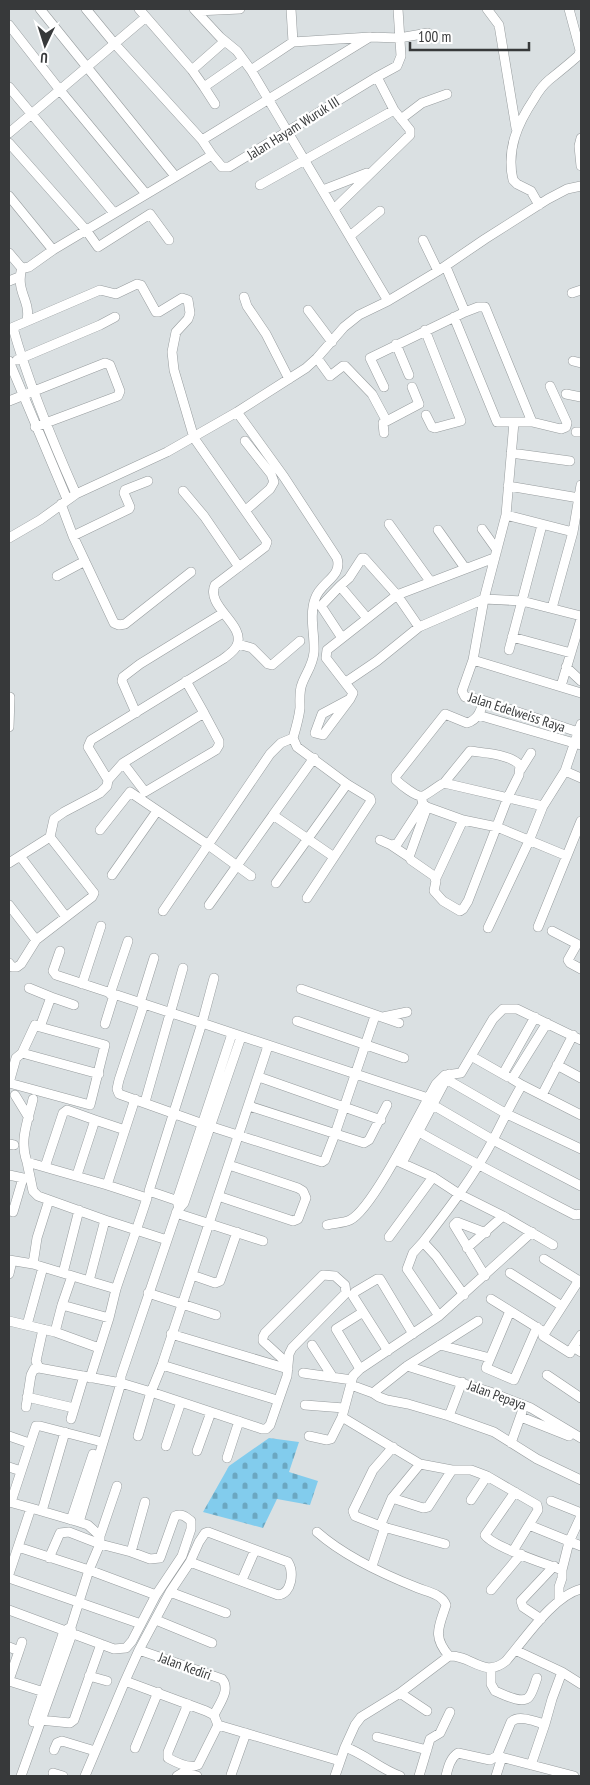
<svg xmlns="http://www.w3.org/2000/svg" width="590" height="1785" viewBox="0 0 590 1785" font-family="'PT Sans Narrow',sans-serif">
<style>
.cemetery{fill:url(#cemetery-stones)}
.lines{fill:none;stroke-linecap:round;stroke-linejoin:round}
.minor-casing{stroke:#979c9e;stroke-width:10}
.minor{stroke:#fff;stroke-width:9}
.labels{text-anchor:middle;stroke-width:4.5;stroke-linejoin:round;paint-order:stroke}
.street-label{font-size:14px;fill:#37393a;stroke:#fff}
</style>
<defs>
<pattern id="cemetery-stones" width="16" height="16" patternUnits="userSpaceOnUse" patternTransform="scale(1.25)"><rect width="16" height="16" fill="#82cced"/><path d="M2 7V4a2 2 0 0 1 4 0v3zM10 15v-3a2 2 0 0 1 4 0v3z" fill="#6ba7c1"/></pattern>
</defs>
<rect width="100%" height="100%" fill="#dae0e2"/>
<path class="cemetery" d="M269 1438 299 1442 289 1472 318 1481 310 1505 277 1499 263 1528 203 1512 229 1466Z"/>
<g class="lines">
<g class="minor-casing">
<path id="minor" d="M40 9 175 176
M139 9 192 70 204 87 243 60
M194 9 220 37 237 51 251 70 388 301
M291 9 293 42
M487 9 499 25 516 128
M196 11 240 9
M9 25 59 89 146 194
M192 70 225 41
M251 70 293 42 370 37 399 38 428 33
M377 77 394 110
M9 87 114 213
M204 87 215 104
M401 119 422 103 447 94
M9 133 146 17
M581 138 579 146 581 166
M202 140 370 37
M9 143 86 230 98 247 150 214 169 240
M212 155 222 167H229L375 78 397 66 401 56 398 9
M260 185 394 110 410 130V135L334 209
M323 190 367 173
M9 196 53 250
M539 205 531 191 517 184 513 180C506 149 518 123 534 99 538 92 543 85 549 80 559 72 569 64 579 55L580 50 569 9
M350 236 380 211
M423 240 438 271
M9 253 20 266 24 268 29 267 53 250 212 155 202 140 114 43 86 9
M22 267C15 293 31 299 27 321
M9 281 19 277
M572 293 581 290
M244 297 247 306 266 334 289 379
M308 310 332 342
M454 317 497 422H532L485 307H478L465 312
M13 328C29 385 52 440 76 494
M9 329 100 290 116 294 137 284 141 285 156 312H159L182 298 188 300 190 313 188 319 176 332 172 352 174 370 194 438 267 542 265 547 215 585C205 606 246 625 237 645 235 651 228 655 223 659L91 740 88 747 108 780
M425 330 461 421 435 428 432 427 426 415
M396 344 409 375
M317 358 330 376 343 366H345L372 394 386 420
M17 360 100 325 115 317
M9 361 67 499
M573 361 581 363
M384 387 370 358 465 312 446 267
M566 394 581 397
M9 401 105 363 110 365 120 391 118 396 35 427
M237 412 284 477 337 558C343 577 320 582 315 599 309 616 315 635 314 652 313 665 306 673 302 684 299 691 300 700 300 708 299 718 296 728 293 738L297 747 347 784 370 798 371 801 307 898
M514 422 506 515 484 599 473 660 462 691 465 697 482 700 581 733
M532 422 561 429 566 427 567 423 550 386
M576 432H581
M384 433 383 423 419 404 412 387
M245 441 271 474 274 482 270 489 246 510
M511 453 570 461
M508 486 579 498
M183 491 204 516 239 567
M61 504 73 536 114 623 119 625 125 624 191 572
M506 515 573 532
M389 524 430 581
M482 529 497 550
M438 530 465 568
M73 536 129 509 130 507 124 493 125 490 148 481
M9 538 40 520 76 494 167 452 237 412 306 368 317 358 344 327 359 315 388 301 438 271 485 239 548 199 567 189 581 186
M57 576 85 561
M340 586 349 578 362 558H364L397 595 419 627
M552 608 573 532 581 485
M512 637 571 653
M342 638 321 606 340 586 367 618
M238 644 252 648 268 664 272 665 300 641
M509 650 542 525
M473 660 581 693
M566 667 581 681
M186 681 204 713
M346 682 377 661 419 627 484 599 522 601 581 616
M561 686 581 619
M350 699 322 714 315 733 323 735 350 699 353 693 326 658 327 650 397 595 494 558
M482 700C483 710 477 720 467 723L445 714 396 776V780C400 784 417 798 423 796 427 795 439 785 444 783L543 806
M136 713 122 681 123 677 140 664 223 613
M478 715 581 745
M581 724 565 771 581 778
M9 727 10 697
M314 758 273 815 334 857
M521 769 531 753
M421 796 423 804 427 807 463 820 497 827 567 856
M427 807 409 857 411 860 434 876 436 881 434 891 443 901 460 911 463 909 468 901 508 797 519 775 520 765C509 754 485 753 470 751L444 783
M100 830 130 792 207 844 251 876
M380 840 391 845 397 844 423 804
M391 845 409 857
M20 856 66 917
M9 863 50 837 54 819 64 812 100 793 107 786 108 780 123 763 204 713 219 741V745L216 750 145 792 123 763
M112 875 157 811
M436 878 463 820
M276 883 347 784
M9 905 36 940 92 897 94 893 50 837
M209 905 273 815
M163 911 270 754 281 743 293 738
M538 927 581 821
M488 928 529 841 543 806 565 771
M552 931 577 944 568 960 570 963 581 969
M60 951 53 971 56 975 202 1023 149 1191 184 1203
M9 963 12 967H17L21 964 36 940
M214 978 202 1023 428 1098
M82 984 101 926
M29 988 51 997
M301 989 399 1023
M110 994 128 941
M140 1003 154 958
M144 1004 119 1080 117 1089 119 1094 203 1124 322 1162 325 1160 335 1134 375 1016
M383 1017 407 1012
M297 1021 404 1058
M105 1024 114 995
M22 1053 99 1074
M471 1056 508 1077
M557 1065 581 1078
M503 1074 535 1017
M259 1077 381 1120
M446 1079 505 1113 581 1149
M9 1083 90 1105 105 1045 40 1027
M9 1083 16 1058 22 1053 35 1025 40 1027 51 997 74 1005
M522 1085 581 1115
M15 1095 29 1118
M542 1095 573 1035
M33 1099C28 1121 19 1140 27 1162L107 1185 135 1099
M145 1102 183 968
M433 1105 493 1140 581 1186
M249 1106 364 1143 369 1140 387 1105
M95 1120 125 1130
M419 1132C470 1161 523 1188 575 1215L581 1214
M9 1144 14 1145
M395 1160 433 1177 459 1194 503 1216 553 1245
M27 1162 33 1191 38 1196 105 1220
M402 1163 449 1074
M45 1167 63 1113 67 1110 95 1120 77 1175
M9 1175 23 1178 13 1212 9 1210
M107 1185 147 1198C137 1229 126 1259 116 1289L89 1281 105 1220 167 1240
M218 1196 293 1221 298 1219 306 1198 303 1191 298 1188 229 1165
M178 1205 177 1200 232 1034
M176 1213 263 1241
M327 1225C334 1223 344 1223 350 1220 373 1209 421 1110 436 1084L445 1075 461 1073 493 1019 503 1009H517L581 1040
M389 1237 433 1177
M423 1242C448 1210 474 1176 493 1140 503 1121 511 1103 522 1085L512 1079 547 1023
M467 1248 503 1216
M544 1259 581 1282
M9 1260 33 1264 89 1281
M33 1264 37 1238 49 1200
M63 1273 79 1210
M510 1273 562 1306
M9 1274 12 1261
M192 1275 215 1283 220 1281 237 1232
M485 1276 454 1225 457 1222 486 1233
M148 1293 216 1315
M491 1299 541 1330
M62 1305 72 1276
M510 1311 486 1368 514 1380 537 1327
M439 1316 407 1269 413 1253 423 1242 436 1256 464 1295
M9 1321 55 1332 62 1305 109 1318 116 1289
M478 1321 407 1366 373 1393 379 1397 387 1400 408 1404 449 1416 494 1432 537 1459 581 1480
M27 1325 43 1267
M55 1332 99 1348
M171 1334 288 1369
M581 1335 573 1347 581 1352
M312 1345 332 1376
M440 1345 490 1358
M573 1347 570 1353 543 1336 579 1280
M388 1351 353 1296 355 1292 377 1279H380L413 1334
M162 1365 277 1400
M407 1366 490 1392 531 1408 581 1438
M39 1368 36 1361 43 1329
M360 1369 336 1329 363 1312
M303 1373 352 1380
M547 1375 581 1398
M90 1378 109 1318
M351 1385 373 1393
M27 1397 74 1408
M305 1405 344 1408
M26 1407 31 1375 34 1369 39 1368 121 1383 151 1392 262 1429H266L270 1425 287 1376 289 1354 292 1348 346 1293 345 1285 335 1276 323 1275 265 1333 263 1337V1341L288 1364
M449 1416 462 1382
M521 1417 569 1436
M71 1419 84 1376
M9 1436 29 1443
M138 1436 151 1392 162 1365 268 1046
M309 1436 327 1440 331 1439 342 1417
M511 1443 522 1412
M166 1446 181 1402
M197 1451 211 1412
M227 1458 239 1421
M420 1464 392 1498 380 1526 445 1544
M9 1467 21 1471
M515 1492 485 1535C493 1547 546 1564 562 1570L569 1542 581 1516
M392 1498 423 1508 428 1507 452 1470
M471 1500 487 1476
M551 1501 581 1513
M9 1502 31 1508
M11 1502 36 1426H40L102 1442
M42 1511 65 1432
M71 1520 93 1454
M79 1522 121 1383V1376L177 1211 184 1203 241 1037
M529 1525 581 1546
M380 1526 355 1516 353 1511 373 1470 393 1447
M317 1532C343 1555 385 1575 418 1588 428 1592 442 1594 446 1605 439 1627 432 1636 449 1656
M18 1547 89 1570 156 1595
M513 1551 538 1510 537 1505 487 1476 471 1470H452L420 1464 342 1417 353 1376 360 1369 439 1316 532 1232
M49 1558 60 1533 69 1532 100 1544 131 1552 145 1502
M372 1566 385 1527
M9 1574 31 1508 79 1522 88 1525 100 1536
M9 1578 141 1624
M242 1580 255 1550
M491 1590 521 1554
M170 1592 226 1613
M559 1600V1587L562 1578V1570
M9 1610 114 1649 126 1648 132 1641 156 1595 182 1556 191 1529V1521C186 1517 182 1513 175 1516L160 1558 150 1559 131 1552
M541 1619 523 1607 521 1601 554 1566
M156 1620 212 1643
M9 1647 19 1651 22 1642
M139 1650 222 1679C231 1690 219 1704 214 1715
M491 1669V1684L495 1691C503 1694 522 1705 529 1697 533 1692 535 1683 537 1678
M562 1672 581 1684
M89 1676 107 1681
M9 1680 19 1651
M9 1681 47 1693
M125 1681 139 1650 170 1592 190 1562 199 1542 205 1533 208 1532 288 1562C294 1572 292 1594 278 1595L190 1562
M400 1693 427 1711
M188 1704 168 1752V1758C177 1763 189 1769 198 1765L218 1725
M40 1720 70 1723 74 1720 101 1644
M33 1722 64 1631 69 1628
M377 1737 427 1750
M345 1747C365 1754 380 1769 400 1776
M135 1748 158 1692
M54 1750 57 1743 62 1741 95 1751
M497 1756 574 1776
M531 1765 545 1724
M53 1773 63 1776
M231 1775 246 1733
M21 1776 72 1634 71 1627 89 1570 100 1544V1536L117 1486
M85 1776 125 1681 206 1711 214 1715 218 1725 340 1761
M177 1776 182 1773 197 1776
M335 1776 345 1747 355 1725 361 1717 400 1693 449 1656C472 1655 484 1679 506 1661 525 1639 553 1596 581 1589
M419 1776 430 1739 440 1733 450 1712
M446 1776C448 1768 450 1758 458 1753L490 1760 497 1756 511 1722C519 1714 535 1722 545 1724L552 1699 562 1672 515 1650
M496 1776 502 1757"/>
</g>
<use href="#minor" class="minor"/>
</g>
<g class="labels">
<g class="street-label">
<text transform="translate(293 128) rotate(-32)" y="5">Jalan Hayam Wuruk III</text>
<text transform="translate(517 712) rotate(18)" y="5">Jalan Edelweiss Raya</text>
<text transform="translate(497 1395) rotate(20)" y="5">Jalan Pepaya</text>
<text transform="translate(185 1666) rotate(20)" y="5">Jalan Kediri</text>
</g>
</g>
<rect width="590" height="1785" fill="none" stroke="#37393a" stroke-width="20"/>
<g transform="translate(45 45) rotate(184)" stroke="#ffffff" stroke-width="4" paint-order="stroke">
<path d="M0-4L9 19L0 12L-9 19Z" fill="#37393a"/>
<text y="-8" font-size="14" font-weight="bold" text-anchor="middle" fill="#37393a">U</text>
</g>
<path d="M410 42v8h119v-8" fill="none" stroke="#37393a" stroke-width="2.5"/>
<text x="418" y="42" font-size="15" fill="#37393a" stroke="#ffffff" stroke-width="4" paint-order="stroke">100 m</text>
</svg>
